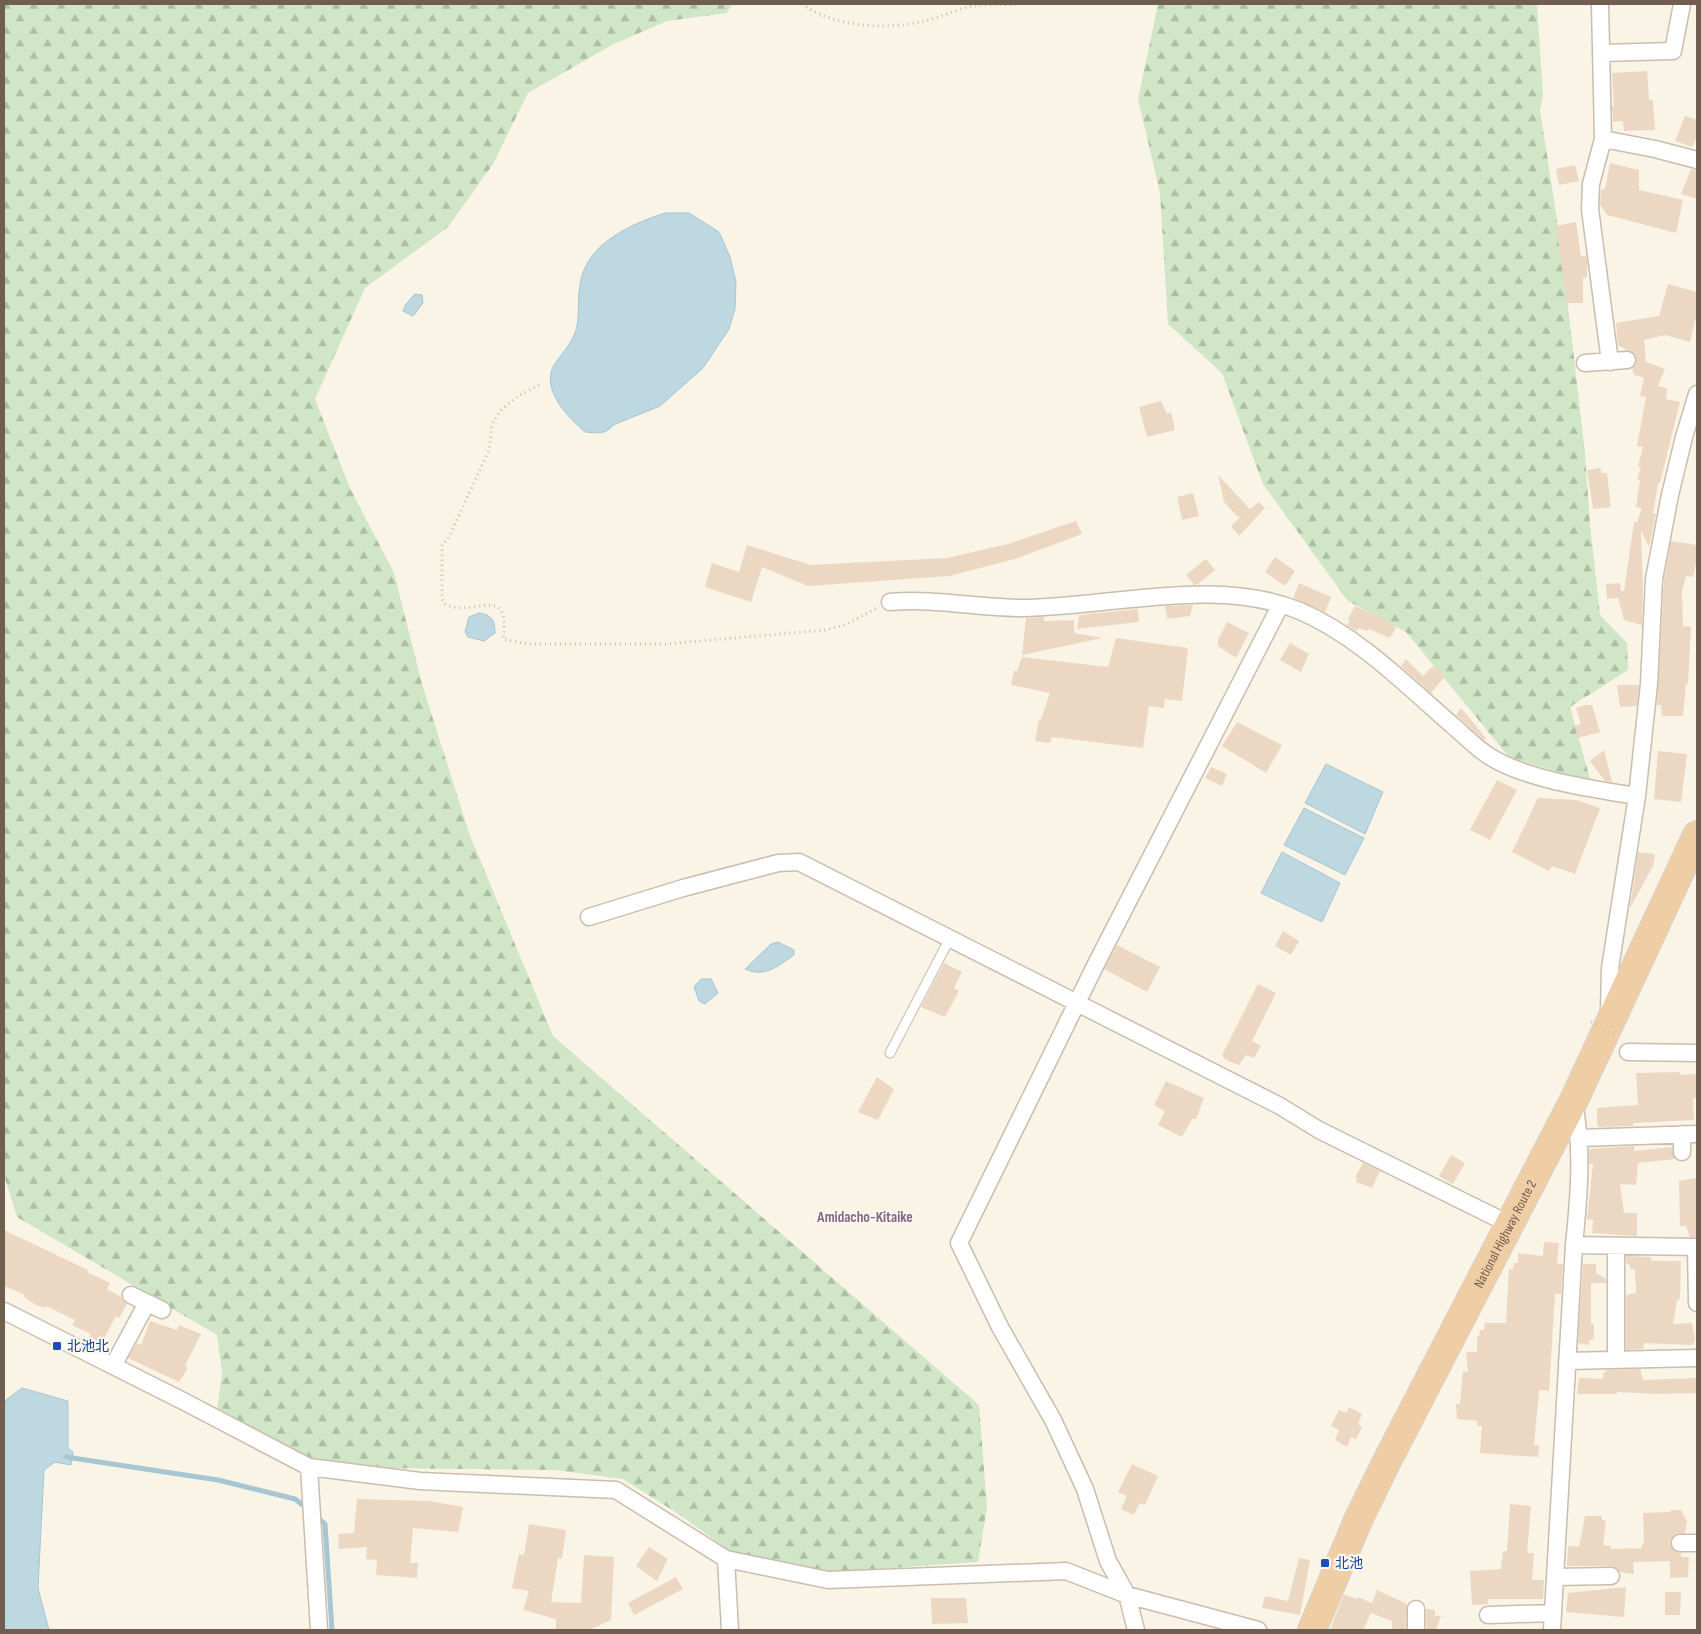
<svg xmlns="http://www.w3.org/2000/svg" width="1701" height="1634" viewBox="0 0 1701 1634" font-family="'Sofia Sans Condensed','Noto Sans JP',sans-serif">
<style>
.forest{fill:url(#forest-firs)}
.water{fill:#bed8e1;stroke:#a5c6d2}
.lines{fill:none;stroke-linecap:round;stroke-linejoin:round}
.stream{stroke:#a5c6d2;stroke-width:5}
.building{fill:#ecd7c2}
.service-casing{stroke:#cabdae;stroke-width:11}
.minor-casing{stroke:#cabdae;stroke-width:19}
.trunk-casing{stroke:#d7d2cd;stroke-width:30}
.path{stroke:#d1baa5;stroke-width:3;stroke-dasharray:1 4;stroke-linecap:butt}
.service{stroke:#fff;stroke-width:9}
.minor{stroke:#fff;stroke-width:16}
.trunk{stroke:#efcea6;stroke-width:28}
.path-bridge{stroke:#d1baa5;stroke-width:3;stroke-dasharray:1 4;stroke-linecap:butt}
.transit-dot{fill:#1a4fb4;stroke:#fdf8ed;stroke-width:2}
.labels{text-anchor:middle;stroke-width:4.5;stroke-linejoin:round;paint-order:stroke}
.street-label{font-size:14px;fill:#705e4e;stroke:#fdf8ed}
.transit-label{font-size:14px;fill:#164399;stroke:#fdf8ed;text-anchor:start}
.neighbourhood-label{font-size:15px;font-weight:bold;fill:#84668c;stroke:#fdf8ed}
</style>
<defs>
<pattern id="forest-firs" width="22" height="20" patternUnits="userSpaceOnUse" patternTransform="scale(1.25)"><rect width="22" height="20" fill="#d0e6c7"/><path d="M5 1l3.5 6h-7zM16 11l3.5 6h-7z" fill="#adbea4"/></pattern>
</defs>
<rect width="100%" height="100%" fill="#faf4e7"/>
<path class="forest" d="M4 4H732L727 13 667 21 612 45 528 93 493 164 448 227 365 288 315 399 350 488 394 573 422 684 469 833 553 1036 979 1405 987 1508 978 1562 834 1572 731 1552 680 1515 623 1479 555 1470 375 1468 306 1457 217 1410 222 1373 217 1335 17 1217 4 1175Z
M1158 4H1537L1543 95 1540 110 1561 246 1585 453 1590 524 1600 615 1627 643 1628 670 1570 707 1591 782 1509 757 1406 632 1348 601 1263 484 1222 373 1168 324 1160 193 1138 99Z"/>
<path class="water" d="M665 213H689L719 232 730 257 736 282 735 309 729 329 703 368 660 406 613 425C606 435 596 433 585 432 569 418 540 390 554 365 562 353 571 345 576 330 580 316 577 299 580 285 585 244 631 224 665 213Z
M415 294 422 295 423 303 413 316 403 311 406 304Z
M479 613C492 615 495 620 495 633L484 641 468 637 465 632 469 617Z
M1326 764 1383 792 1365 834 1305 803Z
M1304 808 1364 838 1345 875 1284 845Z
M1282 852 1340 883 1322 922 1261 893Z
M778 942 794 950V955C778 966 765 978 745 969L771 944Z
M701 979H711L718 993 705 1004 699 1001 694 987Z
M22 1388 68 1401V1448L73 1452 71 1465 55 1462 44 1470 38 1588 49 1630H4V1409L6 1400Z"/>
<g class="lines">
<path class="stream" d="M66 1457 218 1480 295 1499 308 1509
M316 1516 325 1524 332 1630"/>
</g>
<path class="building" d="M1647 71 1649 100H1653L1655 130 1624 131 1623 121 1613 122 1612 106H1614L1612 73Z
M1685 116 1697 120V137L1692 147 1675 141Z
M1610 163 1639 170V190L1683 200 1676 233 1607 215 1600 205 1601 190 1605 189Z
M1575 165 1579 181 1559 185 1556 169Z
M1691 169 1697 170V199L1681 194Z
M1576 222 1581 256H1586L1587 260V277L1583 278V303H1567L1556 226Z
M1668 284 1697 292V313L1690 342 1665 335 1644 340 1646 362 1665 369 1658 386 1667 388 1666 399 1680 402 1660 483H1658L1653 514H1656L1649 547 1641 531 1643 590 1642 625 1624 620 1618 598 1607 599 1606 584 1620 583 1621 591H1624L1634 522H1637L1642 508 1636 507 1640 480 1637 479 1641 468 1638 466 1643 447 1637 446 1646 397 1640 396 1644 378 1634 375 1632 368 1636 364V355L1618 345 1616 323 1659 316Z
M1161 401 1167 414 1171 412 1175 430 1147 437 1139 407Z
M1600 468 1602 473H1607L1611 507 1593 509 1587 470Z
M1218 475 1250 509 1259 502 1265 508 1239 536 1231 526 1242 516 1238 517 1224 502Z
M1193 493 1199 516 1182 520 1177 497Z
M1076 521 1082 534 1015 559 949 576 808 586 762 567 751 602 705 587 712 563 739 572 747 545 811 565 947 558 1008 544Z
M1671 541 1697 545V559L1693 577 1686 576 1682 591 1683 626 1691 627 1688 684H1686L1683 716H1662L1661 705H1657L1664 580Z
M1275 557 1295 571 1285 586 1265 572Z
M1206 559 1215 570 1198 584 1194 585 1186 575Z
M1299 583 1331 597 1325 612 1293 598Z
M1193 605 1190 616 1167 619 1165 606Z
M1355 606 1388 621 1396 628 1390 638 1369 629 1367 631 1359 628 1356 631 1347 625 1350 620 1348 619Z
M1138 609 1139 622 1077 629 1079 615Z
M1044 617V621L1074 620V633L1102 638 1022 655 1026 618Z
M1227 622 1249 633 1236 658 1218 646V640Z
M1116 638 1188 648 1182 701 1165 699 1164 708 1149 706 1143 748 1052 737 1050 743 1035 741 1039 720 1041 719 1050 693 1011 685 1014 671H1017L1022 657 1108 667Z
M1290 643 1309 654 1301 672 1280 660Z
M1406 659 1423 676 1433 666 1445 676 1431 693 1401 666Z
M1617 685H1639L1637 706 1620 707Z
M1586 705H1592L1600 732 1578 738 1575 726 1581 724 1576 708Z
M1461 708 1486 738 1484 740 1456 715Z
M1237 722 1282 745 1266 773 1222 746Z
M1604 750 1612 782 1605 781 1590 761Z
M1658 751 1687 754 1681 802 1654 799Z
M1211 767 1227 774 1222 786 1205 778Z
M1497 780 1517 790 1490 840 1470 830Z
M1538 798 1576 800 1600 808 1575 874 1552 866 1549 871 1512 852Z
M1638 852 1655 854 1653 866 1630 908Z
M1283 931 1299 941 1291 955 1275 946Z
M1117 945 1160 967 1147 992 1104 969Z
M944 963 962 972 954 988 959 991 945 1017 921 1007Z
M1258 984 1276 993 1252 1041 1261 1046 1254 1058 1246 1055 1239 1065 1226 1060 1222 1055Z
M1680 1072V1075L1697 1074V1098H1693L1694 1120 1633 1123V1126L1599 1127 1597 1124V1108L1638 1105 1636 1073Z
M877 1077 894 1089 878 1120 858 1112Z
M1166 1081 1204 1098 1196 1119H1192L1182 1137 1158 1125 1165 1111 1154 1105Z
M1634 1146V1151L1672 1147 1675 1159 1638 1163 1636 1185 1620 1184 1624 1213H1637V1236L1592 1233 1593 1220 1587 1219 1593 1164H1589V1149Z
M1451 1155 1465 1163 1453 1184 1439 1176Z
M1363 1163 1380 1171 1372 1188 1356 1182 1357 1178 1355 1177Z
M1697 1178V1237H1690L1686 1226H1680L1679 1181Z
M4 1230 88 1270 87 1272 110 1283 107 1289 121 1297 127 1304 119 1318 116 1316 100 1346 87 1340 91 1334 72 1325 75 1320 46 1306 45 1308 36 1305 24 1297 25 1295 4 1286Z
M1544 1242 1559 1243 1557 1264H1563L1561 1294H1555L1549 1391 1539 1390 1534 1445H1539L1538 1457 1480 1453 1482 1426H1477V1421L1457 1419 1456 1404H1460L1463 1371 1468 1372 1466 1352H1477V1337L1479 1336 1480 1330H1484L1485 1323H1506L1509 1269H1513L1514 1263H1518V1253L1543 1256Z
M1626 1256 1651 1257V1261H1681L1680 1299 1677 1300 1673 1324 1692 1323 1695 1339 1693 1345 1644 1343 1643 1349 1626 1350V1295L1636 1293 1635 1269H1630V1265L1626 1263Z
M1583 1264H1596V1273L1606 1279V1283H1591V1324H1594V1339L1589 1340V1345L1578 1343Z
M150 1321 177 1330 179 1325 201 1334 185 1366 188 1368 179 1382 128 1358 137 1343 141 1345Z
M1640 1369 1643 1380 1697 1378V1393L1658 1394 1617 1392V1394H1577L1579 1378 1603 1379V1373L1607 1370Z
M1349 1407 1362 1414 1358 1424 1362 1427 1356 1439 1351 1437 1347 1447 1335 1440 1339 1430 1331 1426 1339 1410 1346 1413Z
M1132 1464 1158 1476 1145 1505 1140 1503 1134 1515 1121 1509 1127 1496 1118 1492Z
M357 1499 429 1501 463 1507 458 1532 413 1528 410 1563H418L417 1578 376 1575 377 1560 366 1559 367 1547 339 1549 338 1534 354 1533Z
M1510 1504 1531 1506 1527 1553H1534L1532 1580H1544L1543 1599H1488V1604L1472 1605 1470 1571 1501 1569 1503 1551H1507Z
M1671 1510H1681L1687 1521 1685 1533 1675 1535 1670 1543 1675 1551 1681 1553V1557H1689L1688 1577 1670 1578V1561L1633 1562 1634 1574 1620 1572 1611 1566H1567L1568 1546 1579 1547 1585 1516H1602V1520L1606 1521 1603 1545 1611 1546V1549L1642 1548V1544H1644L1643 1513 1670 1512Z
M529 1524 566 1530 562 1559 558 1558 551 1602 581 1603 584 1555 614 1557 611 1620 589 1630H556V1619L523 1610 529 1591 512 1588 519 1554 524 1555Z
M649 1547 668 1559 657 1581 636 1566Z
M1299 1558 1310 1560 1300 1615 1262 1608 1265 1596 1288 1601Z
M676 1577 683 1589 634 1615 628 1603Z
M1626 1587 1624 1617 1566 1612 1568 1593Z
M1377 1590 1407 1604 1406 1630H1392V1621L1371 1613 1363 1630H1330L1344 1594 1356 1599 1358 1597 1372 1603Z
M1665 1592H1681L1680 1615H1665Z
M931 1598H966L968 1623 932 1624Z
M1426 1609 1435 1610V1616H1441L1436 1630 1426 1629Z"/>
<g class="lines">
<g class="service-casing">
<path id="service" d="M890 1053 950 938"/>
</g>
<g class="minor-casing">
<path id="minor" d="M1600 4 1603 139 1655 149 1697 160
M1601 53 1673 51 1682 4
M1603 139 1591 184 1590 209 1610 362
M1585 363 1627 360
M890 602C934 598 978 608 1023 608 1111 607 1216 576 1300 611 1358 636 1405 684 1452 725 1464 735 1476 748 1489 756 1526 780 1594 789 1637 796
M589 917 683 888 778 863 799 862 1280 1106 1319 1130 1509 1224
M1609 1011 1610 968 1637 796 1649 684 1654 579 1670 495 1684 437 1697 394
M1628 1052 1697 1053
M1682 1134V1152
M1580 1138 1697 1134
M1574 1245 1697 1247
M1696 1247 1697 1303
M131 1295 162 1310
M4 1311 185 1402 309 1467 420 1481 616 1490 726 1559 828 1580 1066 1571 1127 1595 1258 1630
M1616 1360V1247
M1567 1361 1697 1358
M113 1366 147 1303
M309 1467 319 1630
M1680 1543H1697
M726 1559 730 1630
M1555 1577 1611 1576
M1416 1609V1630
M1488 1615 1553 1613
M1136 1630 1127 1595 1108 1561 1085 1489 1053 1420 1000 1327 959 1243 1097 962 1280 606
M1552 1630 1574 1245C1579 1197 1583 1150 1574 1102"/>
</g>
<g class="trunk-casing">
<g id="trunk">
<path id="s1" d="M1312 1630 1359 1518 1388 1459 1574 1100 1697 835"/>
</g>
</g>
<path class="path" d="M802 4C835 28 886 30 925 21 941 17 957 9 973 6 988 4 1004 5 1019 4
M539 385 518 396 500 411 492 424 489 450 448 539 442 544V599L445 604C471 619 512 581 503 639L527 644H665L826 630 847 624 877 608"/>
<use href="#service" class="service"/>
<use href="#minor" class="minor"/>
<use href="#trunk" class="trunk"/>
<path class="path-bridge" d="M1591 1022 1616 1036"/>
</g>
<g class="transit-dot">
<rect x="52" y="1341" width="10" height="10" rx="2.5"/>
<rect x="1320" y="1558" width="10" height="10" rx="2.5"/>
</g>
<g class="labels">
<g class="street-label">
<text dy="5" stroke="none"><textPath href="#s1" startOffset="441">National Highway Route 2</textPath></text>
</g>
<g class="transit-label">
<text x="67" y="1351">北池北</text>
<text x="1335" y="1568">北池</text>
</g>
<g class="neighbourhood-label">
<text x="865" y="1222">Amidacho-Kitaike</text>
</g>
</g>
<rect width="1701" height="1634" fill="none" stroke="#705e4e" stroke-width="10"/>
</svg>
